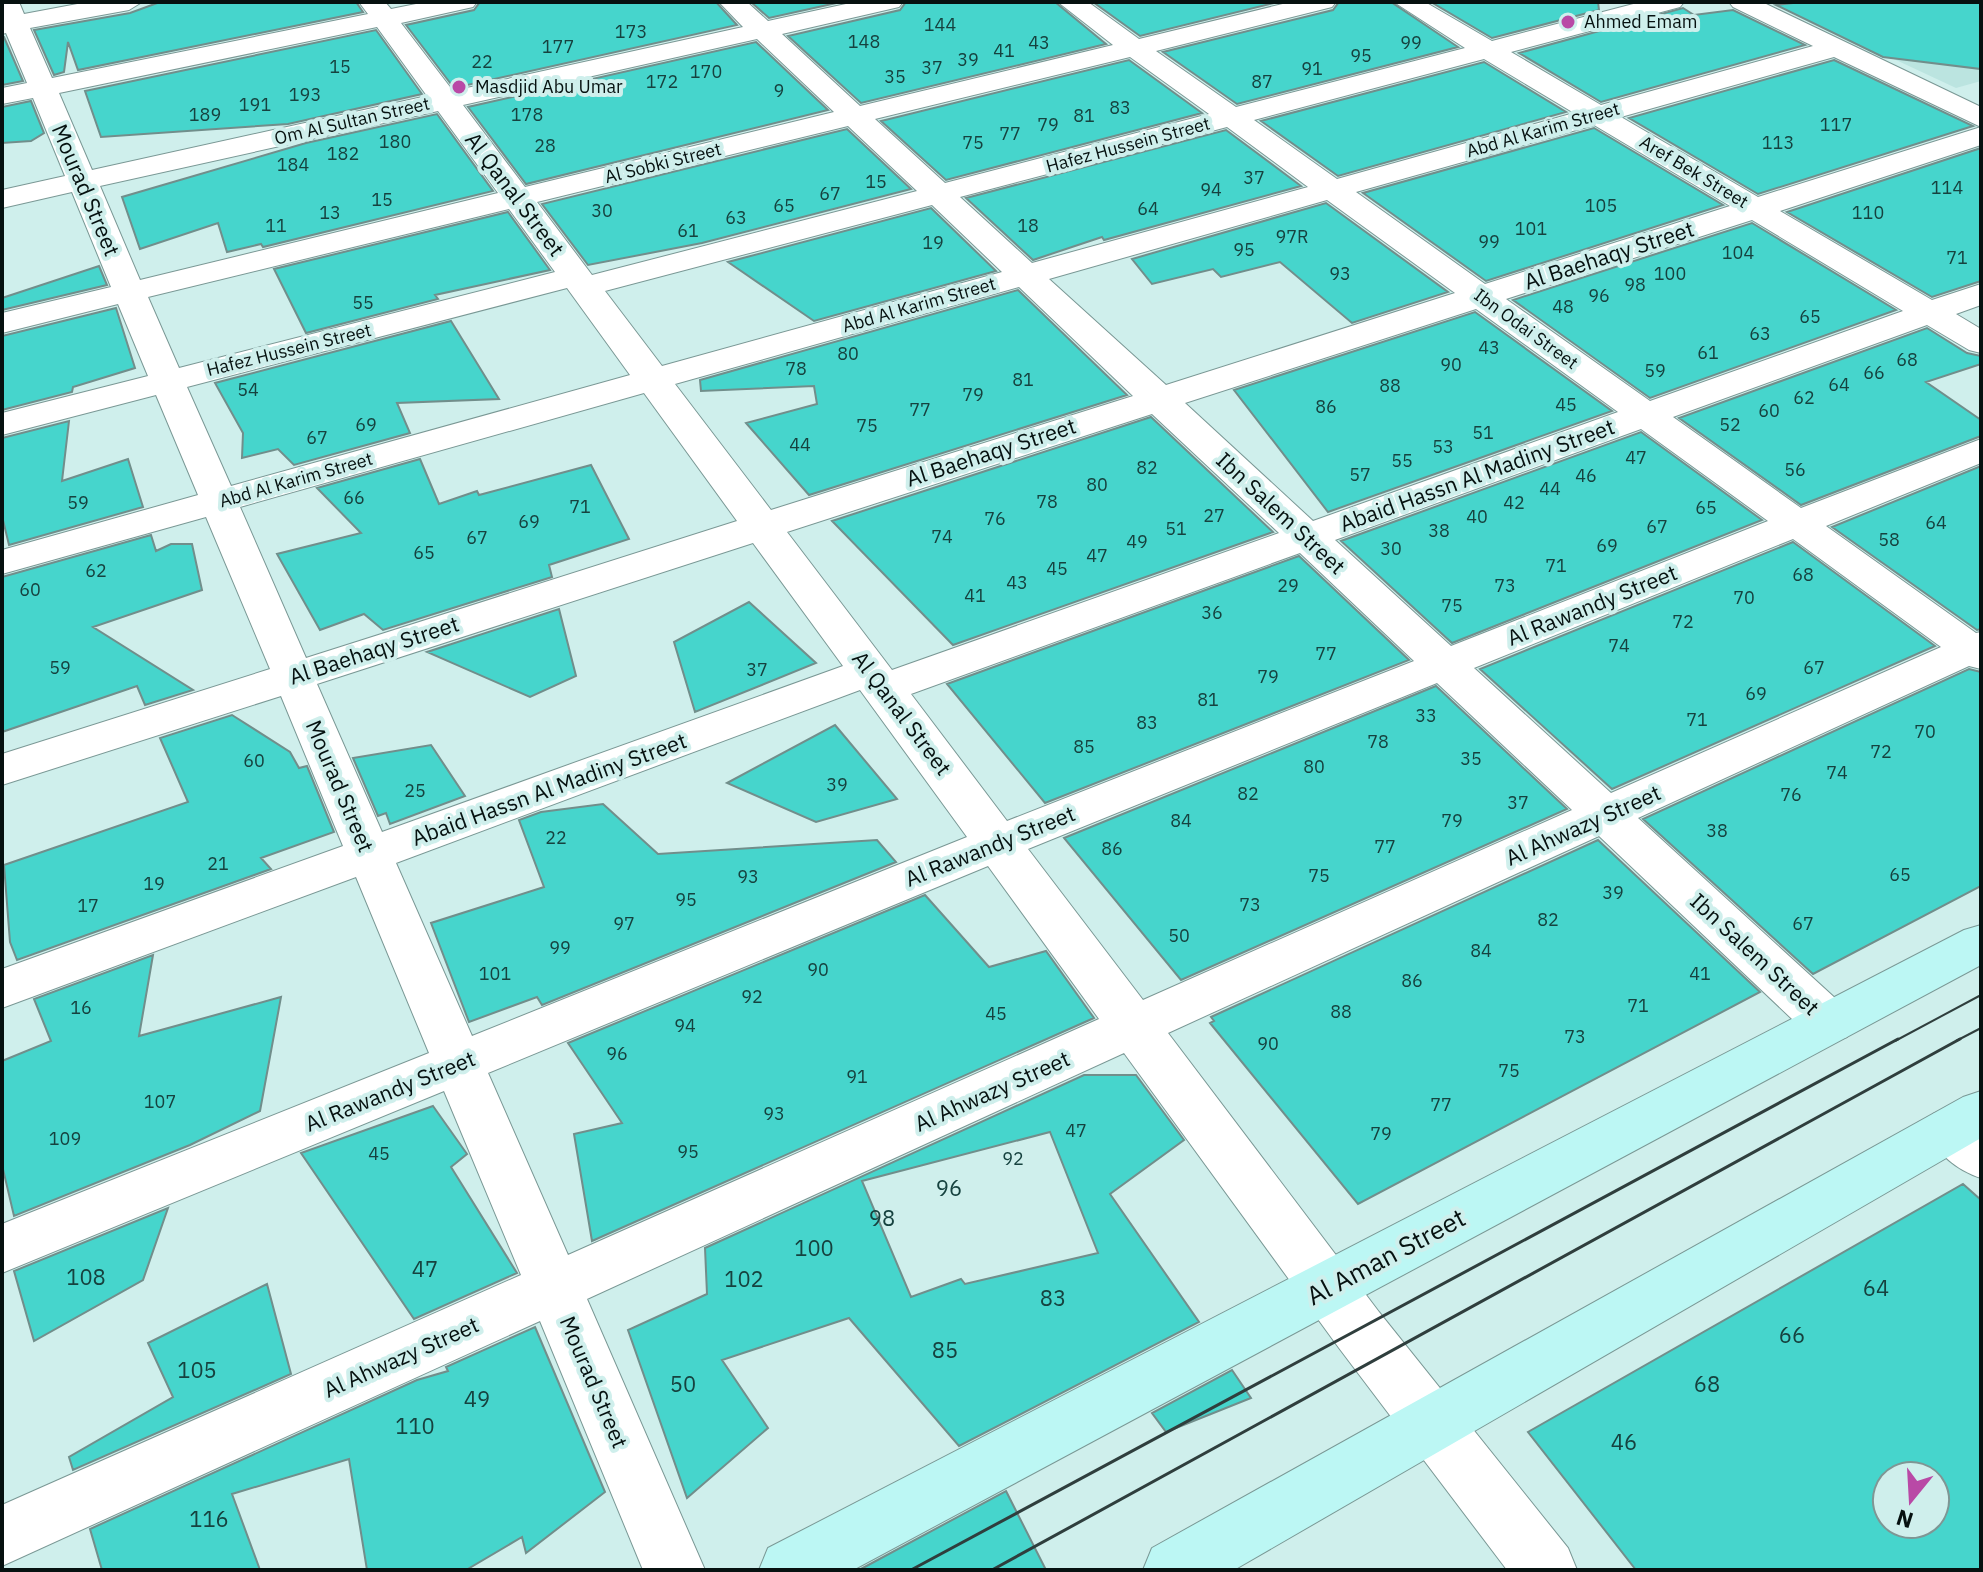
<svg xmlns="http://www.w3.org/2000/svg" width="1983" height="1572" viewBox="0 0 1983 1572" font-family="'IBM Plex Sans',sans-serif">
<style>
.built{fill:#bbe4e0}
.building{fill:#46d5cc;stroke:#718e8b;stroke-width:2;fill-rule:evenodd}
.lines{fill:none;stroke-linecap:round;stroke-linejoin:round}
.street-casing{stroke:#7a9895;stroke-width:2}
.secondary-casing{stroke:#7a9895;stroke-width:2}
.street{fill:#fff;fill-rule:evenodd}
.secondary{fill:#bcf7f4;fill-rule:evenodd}
.tram-far1{stroke:#2f3e3d;stroke-width:2}
.tram{stroke:#2f3e3d;stroke-width:3}
.poi-dot{fill:#b949a6;stroke:#cfefec;stroke-width:3}
.labels{text-anchor:middle;stroke-width:8;stroke-linejoin:round;paint-order:stroke}
.far-poi-label{font-size:18px;fill:#061110;stroke:#cfefec;text-anchor:start}
.number-label{font-size:18px;fill:#16423f}
.far-street-label{font-size:18px;fill:#061110;stroke:#cfefec}
.street-label{font-size:22px;fill:#061110;stroke:#cfefec}
.near-number-label{font-size:22px;fill:#16423f}
.near-street-label{font-size:26px;fill:#061110;stroke:#cfefec}
</style>
<rect width="100%" height="100%" fill="#cfefec"/>
<path class="built" d="M1981 13V81L1956 88 1866 46Z"/>
<path class="building" d="M160 2H356L363 12 78 70 68 42 64 72 54 75 34 30 130 13Z
M480 2H716L737 25 454 88 406 25 474 10Z
M751 2H841L769 18Z
M906 2H1055L1106 44 861 103 788 36 900 10Z
M1093 2H1278L1140 36Z
M1339 2H1391L1458 47 1237 104 1163 52 1333 10Z
M1431 2H1598L1599 10 1492 38Z
M1802 2H1981V69L1883 57 1776 5Z
M1683 8 1694 15 1733 10 1805 45 1601 102 1519 53Z
M376 30 422 94 288 124 101 137 85 91Z
M2 37H4L23 81 2 85Z
M756 42 828 110 526 184 468 107Z
M1129 60 1202 113 946 180 881 121Z
M1834 60 1973 126 1758 194 1629 118Z
M1484 62 1566 112 1338 176 1261 121Z
M31 101 44 133 31 141 2 143V107Z
M437 114 493 191 263 247 261 244 227 252 218 223 140 249 122 197 306 143Z
M1594 128 1723 205 1486 281 1363 193Z
M847 129 911 189 702 243 588 265 542 204Z
M1226 130 1301 186 1104 240 1102 237 1033 260 966 198Z
M1981 148V281L1932 297 1787 212Z
M1326 203 1448 292 1352 323 1280 262 1221 277 1213 269 1152 284 1132 259Z
M931 208 996 271 814 321 728 262Z
M508 212 550 270 435 295 438 299 306 333 274 269Z
M1752 223 1896 310 1650 398 1513 300Z
M99 266 107 285 2 310V298Z
M1018 290 1127 395 809 495 746 423 817 404 814 386 701 391 700 380Z
M116 308 135 368 73 387 72 392 2 410V336Z
M1475 312 1612 411 1328 512 1234 390Z
M451 321 499 399 397 403 410 433 294 465 278 449 242 458 243 433 215 383Z
M1927 328 1967 353 1981 356V364L1926 382 1981 420V436L1801 505 1679 418Z
M1151 417 1273 532 953 645 832 521Z
M69 421 62 481 128 459 143 507 9 545 2 516V438Z
M1641 432 1762 520 1452 643 1341 541Z
M420 459 439 504 477 491 479 495 591 465 629 539 549 565 552 577 383 630 364 614 320 630 277 554 361 533 317 488Z
M1981 466V629L1977 630 1832 527Z
M151 535 156 551 171 544H192L202 590 93 627 193 690 145 705 137 686 2 732V577Z
M1793 542 1935 646 1612 789 1480 669Z
M1299 556 1409 660 1045 803 947 684Z
M749 602 816 663 695 712 674 642Z
M559 609 576 676 530 697 427 652Z
M1969 669 1981 672V886L1813 974 1643 819Z
M1436 686 1567 809 1181 980 1064 838Z
M232 715 290 752 299 768 307 766 334 832 261 858 271 869 17 960 10 942 4 865 188 802 160 738Z
M835 725 897 799 816 822 727 783Z
M431 745 465 796 390 824 386 813 378 816 353 758Z
M603 804 658 854 877 840 896 862 542 1005 537 997 469 1022 431 923 544 887 519 820 541 812Z
M1598 840 1760 992 1358 1204 1210 1023 1214 1021 1211 1017Z
M925 895 989 967 1046 951 1094 1018 592 1241 574 1134 622 1123 568 1043Z
M153 955 139 1036 281 997 260 1111 190 1145 14 1216 2 1165V1061L51 1041 34 999Z
M1084 1075H1136L1184 1140 1110 1194 1199 1322 959 1446 849 1318 722 1360 768 1428 687 1498 628 1330 707 1294 705 1248ZM1050 1132 1098 1253 965 1284 961 1279 911 1297 862 1181Z
M433 1106 467 1154 451 1167 517 1273 414 1319 301 1153Z
M1963 1184 1981 1200V1570H1636L1528 1432ZM1887 1476H1935V1524H1887Z
M168 1208 143 1280 34 1341 14 1271Z
M267 1284 291 1374 73 1470 69 1457 173 1397 148 1343Z
M535 1327 605 1492 526 1553 522 1537 466 1570H367L349 1459 232 1494 260 1570H102L90 1529 417 1380 448 1371 446 1367Z
M1232 1370 1251 1398 1166 1432 1152 1413Z
M1006 1491 1046 1570H859Z"/>
<g class="lines">
<g class="street-casing">
<path id="street" d="M2 2H19L24 14 88 2H142L129 10 30 28 52 78 368 14 359 2H385L391 9 426 2H477L473 7 401 23 453 91 743 27 719 2H747L768 21 855 2H903L899 7 782 34 860 106 1113 45 1058 2H1088L1139 39 1291 2H1336L1332 7 1156 51 1236 107 1465 48 1394 2H1425L1492 41 1641 2H1684L1680 7 1511 52 1601 105 1813 46 1733 7 1729 2H1762L1981 107V127L1834 57 1621 117 1758 197 1981 127V145L1780 211 1932 300 1981 284V305L1956 314 1981 329V353L1969 350 1927 325 1673 417 1801 508 1981 439V463L1826 526 1976 633 1981 632V669L1969 666 1638 818 1847 1009 1854 1023 1847 1037 1829 1043 1811 1037 1599 836 1168 1033 1379 1312 1568 1548 1577 1570H1507L1339 1348 1124 1053 587 1299 705 1570H643L540 1321 2 1566V1505L521 1275 444 1091 2 1273V1224L429 1053 356 877 2 1008V969L343 846 281 696 2 785V754L270 669 206 517 2 574V550L198 495 156 395 2 435V413L148 376 118 304 2 333V313L111 287 72 192 2 208V190L65 176 33 98 2 104V88L27 83 6 33 2 34ZM377 27 427 96 92 170 59 93ZM757 39 834 112 525 187 463 105ZM1130 57 1209 114 945 183 875 119ZM1484 59 1574 113 1337 179 1254 120ZM438 111 498 193 140 280 100 186ZM1594 125 1730 206 1485 284 1356 192ZM848 126 917 191 592 275 537 202ZM1227 127 1308 187 1032 263 960 197ZM1327 200 1455 293 1166 385 1049 279ZM932 205 1002 272 662 366 605 291ZM509 209 555 272 179 368 148 297ZM1752 220 1903 311 1650 401 1506 299ZM1019 287 1133 396 771 510 675 384ZM567 288 630 375 231 486 187 387ZM1476 309 1618 412 1313 521 1185 403ZM644 393 737 521 306 658 240 507ZM1152 414 1279 533 892 670 787 532ZM1641 429 1768 521 1451 646 1335 540ZM1793 539 1941 647 1611 793 1474 668ZM753 543 843 666 382 832 317 684ZM1300 553 1414 661 1007 821 911 694ZM1437 683 1572 810 1143 1000 1028 849ZM860 690 967 837 472 1036 396 863ZM988 866 1099 1019 568 1255 488 1073Z
M1951 1107 1969 1114 1981 1124V1178C1956 1170 1937 1153 1925 1129L1933 1114Z"/>
</g>
<g class="secondary-casing">
<path id="secondary" d="M1981 925V965L853 1570H759L768 1548 1964 930Z
M1981 1091V1138L1234 1570H1143L1152 1548 1963 1097Z"/>
</g>
<use href="#street" class="street"/>
<use href="#secondary" class="secondary"/>
<path class="tram-far1" d="M1895 1041 1981 995
M1956 1041 1981 1028"/>
<path class="tram" d="M911 1570 1898 1039
M992 1570 1960 1039"/>
</g>
<g class="poi-dot">
<circle cx="1568" cy="22" r="8"/>
<circle cx="459" cy="87" r="8"/>
</g>
<g class="labels">
<g class="far-poi-label">
<text x="1584" y="28">Ahmed Emam</text>
<text x="475" y="93">Masdjid Abu Umar</text>
</g>
<g class="number-label">
<text x="940" y="31">144</text>
<text x="631" y="38">173</text>
<text x="864" y="48">148</text>
<text x="1039" y="49">43</text>
<text x="1411" y="49">99</text>
<text x="558" y="53">177</text>
<text x="1004" y="57">41</text>
<text x="1361" y="62">95</text>
<text x="968" y="66">39</text>
<text x="482" y="68">22</text>
<text x="340" y="73">15</text>
<text x="932" y="74">37</text>
<text x="1312" y="75">91</text>
<text x="706" y="78">170</text>
<text x="895" y="83">35</text>
<text x="662" y="88">172</text>
<text x="1262" y="88">87</text>
<text x="779" y="97">9</text>
<text x="305" y="101">193</text>
<text x="255" y="111">191</text>
<text x="1120" y="114">83</text>
<text x="205" y="121">189</text>
<text x="527" y="121">178</text>
<text x="1084" y="122">81</text>
<text x="1048" y="131">79</text>
<text x="1836" y="131">117</text>
<text x="1010" y="140">77</text>
<text x="395" y="148">180</text>
<text x="973" y="149">75</text>
<text x="1778" y="149">113</text>
<text x="545" y="152">28</text>
<text x="343" y="160">182</text>
<text x="293" y="171">184</text>
<text x="1254" y="184">37</text>
<text x="876" y="188">15</text>
<text x="1947" y="194">114</text>
<text x="1211" y="196">94</text>
<text x="830" y="200">67</text>
<text x="382" y="206">15</text>
<text x="784" y="212">65</text>
<text x="1601" y="212">105</text>
<text x="1148" y="215">64</text>
<text x="602" y="217">30</text>
<text x="330" y="219">13</text>
<text x="1868" y="219">110</text>
<text x="736" y="224">63</text>
<text x="276" y="232">11</text>
<text x="1028" y="232">18</text>
<text x="1531" y="235">101</text>
<text x="688" y="237">61</text>
<text x="1292" y="243">97R</text>
<text x="1489" y="248">99</text>
<text x="933" y="249">19</text>
<text x="1244" y="256">95</text>
<text x="1738" y="259">104</text>
<text x="1957" y="264">71</text>
<text x="1340" y="280">93</text>
<text x="1670" y="280">100</text>
<text x="1635" y="291">98</text>
<text x="1599" y="302">96</text>
<text x="363" y="309">55</text>
<text x="1563" y="313">48</text>
<text x="1810" y="323">65</text>
<text x="1760" y="340">63</text>
<text x="1489" y="354">43</text>
<text x="1708" y="359">61</text>
<text x="848" y="360">80</text>
<text x="1907" y="366">68</text>
<text x="1451" y="371">90</text>
<text x="796" y="375">78</text>
<text x="1655" y="377">59</text>
<text x="1874" y="379">66</text>
<text x="1023" y="386">81</text>
<text x="1839" y="391">64</text>
<text x="1390" y="392">88</text>
<text x="248" y="396">54</text>
<text x="973" y="401">79</text>
<text x="1804" y="404">62</text>
<text x="1566" y="411">45</text>
<text x="1326" y="413">86</text>
<text x="920" y="416">77</text>
<text x="1769" y="417">60</text>
<text x="366" y="431">69</text>
<text x="1730" y="431">52</text>
<text x="867" y="432">75</text>
<text x="1483" y="439">51</text>
<text x="317" y="444">67</text>
<text x="800" y="451">44</text>
<text x="1443" y="453">53</text>
<text x="1636" y="464">47</text>
<text x="1402" y="467">55</text>
<text x="1147" y="474">82</text>
<text x="1795" y="476">56</text>
<text x="1360" y="481">57</text>
<text x="1586" y="482">46</text>
<text x="1097" y="491">80</text>
<text x="1550" y="495">44</text>
<text x="354" y="504">66</text>
<text x="1047" y="508">78</text>
<text x="78" y="509">59</text>
<text x="1514" y="509">42</text>
<text x="580" y="513">71</text>
<text x="1706" y="514">65</text>
<text x="1214" y="522">27</text>
<text x="1477" y="523">40</text>
<text x="995" y="525">76</text>
<text x="529" y="528">69</text>
<text x="1936" y="529">64</text>
<text x="1657" y="533">67</text>
<text x="1176" y="535">51</text>
<text x="1439" y="537">38</text>
<text x="942" y="543">74</text>
<text x="477" y="544">67</text>
<text x="1889" y="546">58</text>
<text x="1137" y="548">49</text>
<text x="1607" y="552">69</text>
<text x="1391" y="555">30</text>
<text x="424" y="559">65</text>
<text x="1097" y="562">47</text>
<text x="1556" y="572">71</text>
<text x="1057" y="575">45</text>
<text x="96" y="577">62</text>
<text x="1803" y="581">68</text>
<text x="1017" y="589">43</text>
<text x="1288" y="592">29</text>
<text x="1505" y="592">73</text>
<text x="30" y="596">60</text>
<text x="975" y="602">41</text>
<text x="1744" y="604">70</text>
<text x="1452" y="612">75</text>
<text x="1212" y="619">36</text>
<text x="1683" y="628">72</text>
<text x="1619" y="652">74</text>
<text x="1326" y="660">77</text>
<text x="60" y="674">59</text>
<text x="1814" y="674">67</text>
<text x="757" y="676">37</text>
<text x="1268" y="683">79</text>
<text x="1756" y="700">69</text>
<text x="1208" y="706">81</text>
<text x="1426" y="722">33</text>
<text x="1697" y="726">71</text>
<text x="1147" y="729">83</text>
<text x="1925" y="738">70</text>
<text x="1378" y="748">78</text>
<text x="1084" y="753">85</text>
<text x="1881" y="758">72</text>
<text x="1471" y="765">35</text>
<text x="254" y="767">60</text>
<text x="1314" y="773">80</text>
<text x="1837" y="779">74</text>
<text x="837" y="791">39</text>
<text x="415" y="797">25</text>
<text x="1248" y="800">82</text>
<text x="1791" y="801">76</text>
<text x="1518" y="809">37</text>
<text x="1181" y="827">84</text>
<text x="1452" y="827">79</text>
<text x="1717" y="837">38</text>
<text x="556" y="844">22</text>
<text x="1385" y="853">77</text>
<text x="1112" y="855">86</text>
<text x="218" y="870">21</text>
<text x="1900" y="881">65</text>
<text x="1319" y="882">75</text>
<text x="748" y="883">93</text>
<text x="154" y="890">19</text>
<text x="1613" y="899">39</text>
<text x="686" y="906">95</text>
<text x="1250" y="911">73</text>
<text x="88" y="912">17</text>
<text x="1548" y="926">82</text>
<text x="624" y="930">97</text>
<text x="1803" y="930">67</text>
<text x="1179" y="942">50</text>
<text x="560" y="954">99</text>
<text x="1481" y="957">84</text>
<text x="818" y="976">90</text>
<text x="495" y="980">101</text>
<text x="1700" y="980">41</text>
<text x="1412" y="987">86</text>
<text x="752" y="1003">92</text>
<text x="1638" y="1012">71</text>
<text x="81" y="1014">16</text>
<text x="1341" y="1018">88</text>
<text x="996" y="1020">45</text>
<text x="685" y="1032">94</text>
<text x="1575" y="1043">73</text>
<text x="1268" y="1050">90</text>
<text x="617" y="1060">96</text>
<text x="1509" y="1077">75</text>
<text x="857" y="1083">91</text>
<text x="160" y="1108">107</text>
<text x="1441" y="1111">77</text>
<text x="774" y="1120">93</text>
<text x="1076" y="1137">47</text>
<text x="1381" y="1140">79</text>
<text x="65" y="1145">109</text>
<text x="688" y="1158">95</text>
<text x="379" y="1160">45</text>
<text x="1013" y="1165">92</text>
</g>
<g class="far-street-label">
<text transform="translate(352 121) rotate(-13)" y="6">Om Al Sultan Street</text>
<text transform="translate(1543 130) rotate(-16)" y="6">Abd Al Karim Street</text>
<text transform="translate(1128 145) rotate(-15)" y="6">Hafez Hussein Street</text>
<text transform="translate(663 163) rotate(-14)" y="6">Al Sobki Street</text>
<text transform="translate(1694 172) rotate(31)" y="6">Aref Bek Street</text>
<text transform="translate(919 305) rotate(-16)" y="6">Abd Al Karim Street</text>
<text transform="translate(1526 329) rotate(36)" y="6">Ibn Odai Street</text>
<text transform="translate(289 350) rotate(-14)" y="6">Hafez Hussein Street</text>
<text transform="translate(296 480) rotate(-16)" y="6">Abd Al Karim Street</text>
</g>
<g class="street-label">
<text transform="translate(86 190) rotate(67)" y="8">Mourad Street</text>
<text transform="translate(515 194) rotate(53)" y="8">Al Qanal Street</text>
<text transform="translate(1609 255) rotate(-18)" y="8">Al Baehaqy Street</text>
<text transform="translate(991 452) rotate(-18)" y="8">Al Baehaqy Street</text>
<text transform="translate(1477 475) rotate(-20)" y="8">Abaid Hassn Al Madiny Street</text>
<text transform="translate(1281 513) rotate(43)" y="8">Ibn Salem Street</text>
<text transform="translate(1592 605) rotate(-22)" y="8">Al Rawandy Street</text>
<text transform="translate(374 650) rotate(-18)" y="8">Al Baehaqy Street</text>
<text transform="translate(902 713) rotate(53)" y="8">Al Qanal Street</text>
<text transform="translate(340 786) rotate(67)" y="8">Mourad Street</text>
<text transform="translate(549 789) rotate(-20)" y="8">Abaid Hassn Al Madiny Street</text>
<text transform="translate(1583 825) rotate(-24)" y="8">Al Ahwazy Street</text>
<text transform="translate(990 846) rotate(-22)" y="8">Al Rawandy Street</text>
<text transform="translate(1755 954) rotate(43)" y="8">Ibn Salem Street</text>
<text transform="translate(390 1091) rotate(-22)" y="8">Al Rawandy Street</text>
<text transform="translate(992 1091) rotate(-24)" y="8">Al Ahwazy Street</text>
<text transform="translate(401 1357) rotate(-24)" y="8">Al Ahwazy Street</text>
<text transform="translate(594 1382) rotate(67)" y="8">Mourad Street</text>
</g>
<g class="near-number-label">
<text x="949" y="1196">96</text>
<text x="882" y="1226">98</text>
<text x="814" y="1256">100</text>
<text x="425" y="1277">47</text>
<text x="86" y="1285">108</text>
<text x="744" y="1287">102</text>
<text x="1876" y="1296">64</text>
<text x="1053" y="1306">83</text>
<text x="1792" y="1343">66</text>
<text x="945" y="1358">85</text>
<text x="197" y="1378">105</text>
<text x="683" y="1392">50</text>
<text x="1707" y="1392">68</text>
<text x="477" y="1407">49</text>
<text x="415" y="1434">110</text>
<text x="1624" y="1450">46</text>
<text x="209" y="1527">116</text>
</g>
<g class="near-street-label">
<text transform="translate(1386 1257) rotate(-28)" y="9">Al Aman Street</text>
</g>
</g>
<rect width="1983" height="1572" fill="none" stroke="#061110" stroke-width="8"/>
<g transform="translate(1911 1500) rotate(198)"><circle r="38" fill="#cfefec" stroke="#7f9694" stroke-width="2"/>
<path d="M0-6L14 30L0 20L-14 30Z" fill="#b949a6"/>
<text y="-12" font-size="22" font-weight="bold" text-anchor="middle" fill="#061110">N</text>
</g>
</svg>
